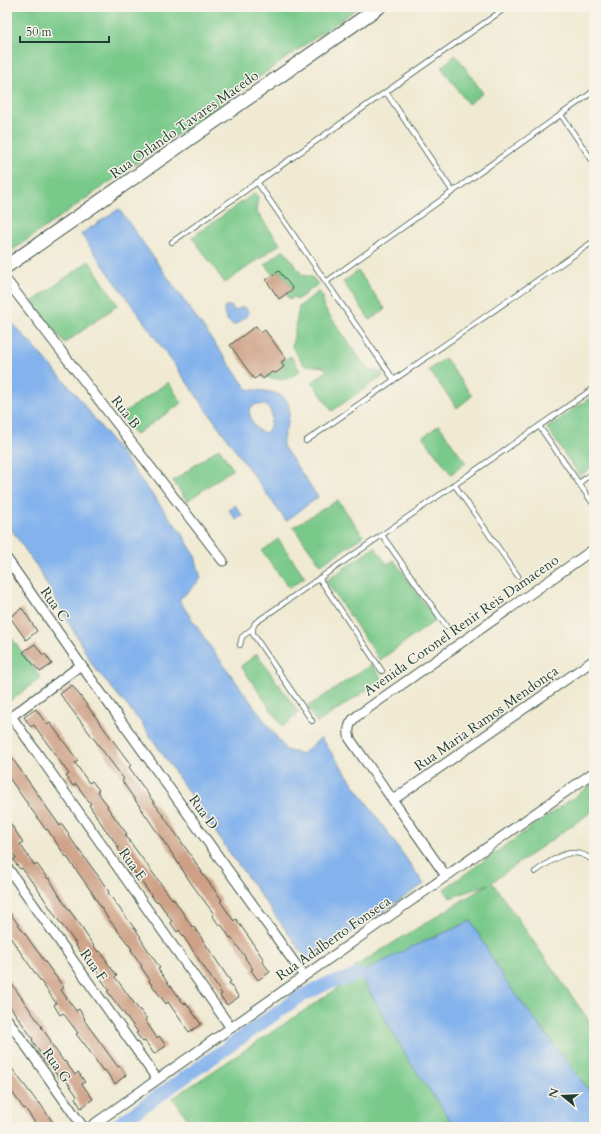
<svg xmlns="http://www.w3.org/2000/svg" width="601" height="1134" viewBox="0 0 601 1134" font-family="Cardo,serif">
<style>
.green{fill:#78c98a;stroke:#4c835f}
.water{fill:#83b2ed;stroke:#517890;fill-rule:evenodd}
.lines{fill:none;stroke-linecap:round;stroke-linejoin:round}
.canal{stroke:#83b2ed;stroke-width:13}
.building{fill:#cea187}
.lane-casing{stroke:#3e574c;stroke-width:6}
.street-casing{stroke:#3e574c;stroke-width:11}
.secondary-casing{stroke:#3e574c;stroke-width:15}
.lane{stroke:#fff;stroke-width:4.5}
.street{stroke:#fff;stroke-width:9}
.secondary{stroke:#fff;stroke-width:13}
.labels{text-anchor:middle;stroke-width:3;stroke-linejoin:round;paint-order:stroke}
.street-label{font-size:14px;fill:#1f3d34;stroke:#f7f3e8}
</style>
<rect width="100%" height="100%" fill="#f7f3e8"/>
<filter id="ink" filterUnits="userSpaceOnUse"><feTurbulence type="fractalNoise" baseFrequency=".025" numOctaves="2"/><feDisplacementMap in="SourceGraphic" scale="8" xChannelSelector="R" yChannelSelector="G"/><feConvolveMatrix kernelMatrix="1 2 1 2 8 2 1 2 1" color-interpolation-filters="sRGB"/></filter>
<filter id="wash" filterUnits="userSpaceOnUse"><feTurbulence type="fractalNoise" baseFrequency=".012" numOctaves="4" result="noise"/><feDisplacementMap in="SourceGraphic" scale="16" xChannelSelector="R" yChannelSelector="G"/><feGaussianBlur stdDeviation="0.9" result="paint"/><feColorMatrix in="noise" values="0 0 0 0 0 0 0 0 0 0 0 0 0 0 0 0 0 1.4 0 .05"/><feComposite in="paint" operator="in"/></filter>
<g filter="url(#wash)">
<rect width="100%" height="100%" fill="#f0ead3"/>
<path class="green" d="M7 7H359L7 254Z
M456 55 483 93 468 104 441 67Z
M255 193 258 197 256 211 280 244 225 283 192 237Z
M284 250 302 275 312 277 318 284 297 300 294 297 290 300 286 294 293 289 279 271 273 275 265 264Z
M89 261 118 305 65 343 32 302Z
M358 271 385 309 370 320 343 282Z
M319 291 323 297V306L368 370 381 372 383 376 332 411 312 382 327 371 324 367 304 365 292 347 299 307Z
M291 356 300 371C285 382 283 380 265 377L272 372 276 373 284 367 281 362Z
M445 358 472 396 457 408 429 370Z
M168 382 182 403 135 435 121 415Z
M594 395V466L580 476 547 428Z
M439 425 466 463 451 474 423 437Z
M219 448 233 469 187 501 173 481Z
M338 500 363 536 321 565 293 527Z
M278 539 305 577 289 588 262 551Z
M375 547 387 564 394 560 436 620 380 660 326 581Z
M11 637 41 678 7 703V640Z
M257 654 299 713 283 727 241 666Z
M372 664 382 680 317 723 307 707Z
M594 783V810L492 882 594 1028V1097L504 979 471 921 407 949 361 974 357 971 354 967 489 884 450 898 444 889Z
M359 974 410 1062 455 1127H193L173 1098Z"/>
<path class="water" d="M119 209 247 389C269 392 296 390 288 422 286 430 282 437 283 446L318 497 286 521 81 234ZM256 404 265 405C275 411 272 424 267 432L264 433C254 430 250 419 249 409Z
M225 306H231L235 311 242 307 246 308 249 314 235 325H233C226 320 222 314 225 306Z
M7 317 75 393 183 535 195 556 201 579 179 600 207 642 286 750 302 754 321 738 424 884 308 961 227 849 140 721 94 667 37 567 7 523Z
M235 505 242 515 236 520 229 510Z
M471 921 504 979 594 1097V1127H455L410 1062 359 974 407 949Z"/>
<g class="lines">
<path class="canal" d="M114 1127 298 998 328 983 342 980 359 974"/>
</g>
<g id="blocks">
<path class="building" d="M279 271 293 289 279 299 266 280Z
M256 326 261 333 265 330 286 359 281 362 284 367 276 373 272 372 263 379 260 375 254 379 230 345Z
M22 608 37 631 26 640 10 617Z
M35 644 43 655 45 654 52 664 40 672 23 652Z
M72 685 131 765 129 767 181 841 202 872H201L222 900 220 901 234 921 236 919 253 943V944L264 960 262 961 270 972 258 980 251 970 253 969 245 958H246L231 937 230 938 221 924 219 925 212 915 214 914 191 883 173 855 122 781 124 779 60 694Z
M36 709 47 725 50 723 59 735 78 761 75 763 89 783 92 781 99 790 97 791 108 806 107 807 127 834 125 835 172 899 173 898 193 928 194 927 231 982 229 983 239 997 227 1005 220 996 222 994 179 930 177 932 170 922 172 921 158 901 156 902 118 849 119 848 107 831V832L89 805 91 804 76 784 73 786 66 776 69 774 34 725 31 727 24 717Z
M7 751 60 826 62 824 69 834 68 835 99 877 109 892 108 893 141 937 140 938 160 968 158 969 170 986H171L184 1004 186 1003 201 1024 189 1032 168 1002 166 1004 149 981 150 980 141 967 142 966 131 950 132 949 107 917 91 891 67 857H66L47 829 46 830 7 775Z
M7 819 23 842 20 844 35 866 37 864 48 879 49 878 64 903 84 930H83L98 952 100 951 107 961H106L117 976 115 977 139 1010H140L147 1019 145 1020 157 1038 159 1036 166 1046 154 1054 145 1041 143 1042 136 1033 138 1032 107 991 109 990 98 975 99 974 85 954 83 955 76 946 77 945 56 917 33 882H32L22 868 20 869 13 860 16 858 7 844Z
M7 909 64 988 61 990 76 1011 79 1009 85 1019 84 1020 118 1067 120 1066 126 1075 115 1084 105 1070 103 1071 84 1043H83L76 1034 78 1033 63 1013 60 1015 54 1005 56 1003 7 933Z
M7 977 42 1027H41L51 1041 50 1042 64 1062 65 1061 75 1075 78 1072 85 1082 82 1084 93 1099 81 1108 75 1098 77 1096 64 1077 60 1079 49 1064 48 1065 32 1040 33 1039 7 1002Z
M7 1062 38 1103 39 1102 56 1127H38L25 1108 24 1109 7 1085Z"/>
</g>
</g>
<g filter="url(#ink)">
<use href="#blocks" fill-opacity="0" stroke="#3e574c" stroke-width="1"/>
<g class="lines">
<g class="lane-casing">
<path id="lane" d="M386 92 453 192
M561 115 594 163
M257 182 394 380
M172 242 507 7
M326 282 594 91
M539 426 594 505
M306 441 594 241
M579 483 594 472
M454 484 518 576
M382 535 446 626
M319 578 382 671
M240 645 242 637 253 628
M312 721 253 634V628L255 623 594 388
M535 872C554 859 571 843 594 861"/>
</g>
<g class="street-casing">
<path id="street" d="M7 281 223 561
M7 559 81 665 304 976
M11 716 231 1028
M8 719 81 665
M393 800 594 660
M7 867 157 1079
M446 876 350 739C347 730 349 722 357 716L594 549
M7 1019 83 1127
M90 1127 594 772"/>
</g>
<g class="secondary-casing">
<path id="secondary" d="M7 266 379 7"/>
</g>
<use href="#lane" class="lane"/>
<use href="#street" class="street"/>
<use href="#secondary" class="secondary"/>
</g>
</g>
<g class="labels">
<g class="street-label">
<text transform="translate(184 124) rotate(-35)" y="5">Rua Orlando Tavares Macedo</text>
<text transform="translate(126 412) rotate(52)" y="5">Rua B</text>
<text transform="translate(55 604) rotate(55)" y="5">Rua C</text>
<text transform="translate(461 625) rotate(-35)" y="5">Avenida Coronel Renir Reis Damaceno</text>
<text transform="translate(486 718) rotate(-35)" y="5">Rua Maria Ramos Mendonça</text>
<text transform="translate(204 812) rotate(54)" y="5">Rua D</text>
<text transform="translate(133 864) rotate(55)" y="5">Rua E</text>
<text transform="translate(333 938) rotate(-35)" y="5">Rua Adalberto Fonseca</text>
<text transform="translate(94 965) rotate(55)" y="5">Rua F</text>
<text transform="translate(57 1065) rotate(55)" y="5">Rua G</text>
</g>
</g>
<rect width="601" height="1134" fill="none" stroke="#f7f3e8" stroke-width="24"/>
<g transform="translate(563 1096) rotate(288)" stroke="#f7f3e8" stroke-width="3" paint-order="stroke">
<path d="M0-3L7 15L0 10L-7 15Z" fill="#1f3d34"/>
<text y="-6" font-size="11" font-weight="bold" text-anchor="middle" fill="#1f3d34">N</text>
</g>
<path d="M20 36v6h89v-6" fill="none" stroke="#1f3d34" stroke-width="2"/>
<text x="26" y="36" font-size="12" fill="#1f3d34" stroke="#f7f3e8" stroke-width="3" paint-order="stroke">50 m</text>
</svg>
